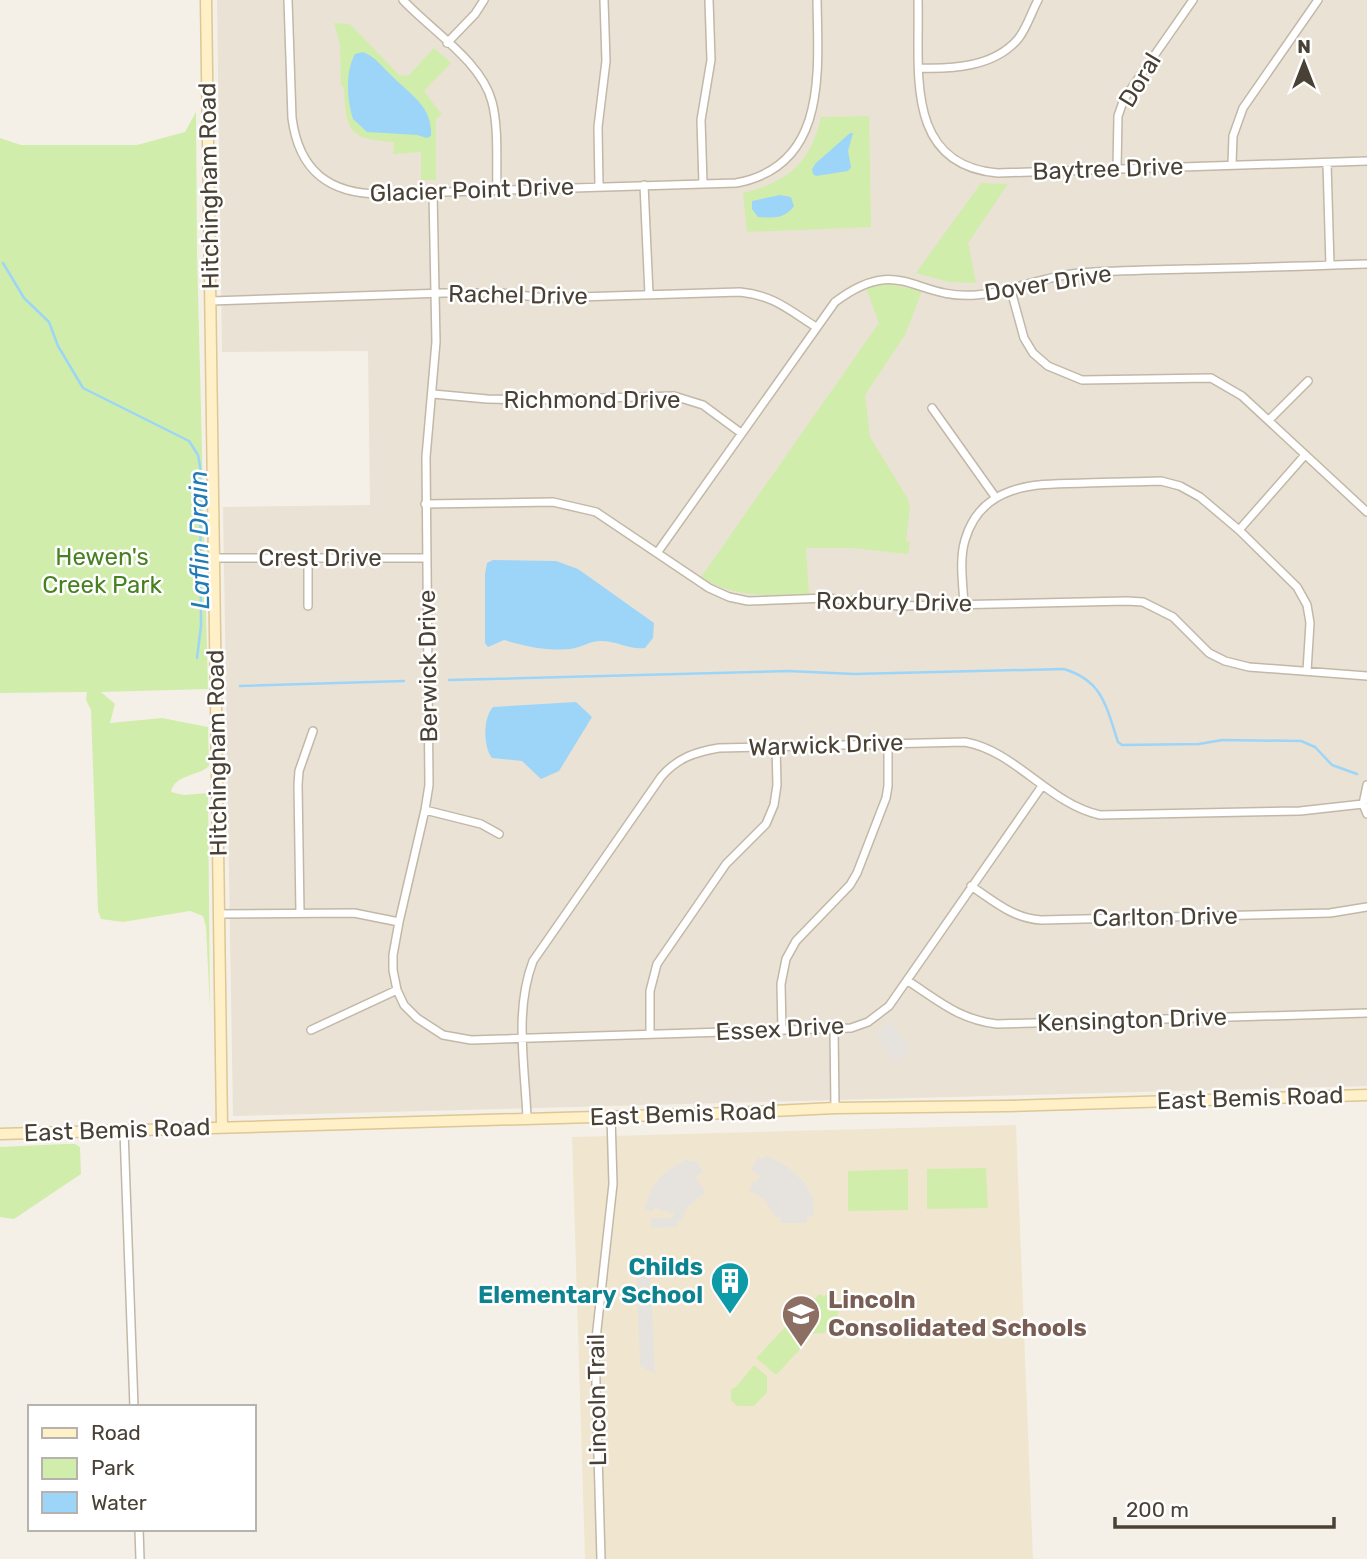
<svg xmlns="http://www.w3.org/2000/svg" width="1367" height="1559" viewBox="0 0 1367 1559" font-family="Rubik,sans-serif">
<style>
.residential{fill:#eae2d4}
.education{fill:#f0e6cf}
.green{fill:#d1edab}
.parking{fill:#e6e3df}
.water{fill:#9dd5f8}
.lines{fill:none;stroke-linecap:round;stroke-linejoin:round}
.stream{stroke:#9dd5f8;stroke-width:2.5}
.street-casing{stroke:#c2b8a8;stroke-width:10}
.secondary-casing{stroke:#ddc794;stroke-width:13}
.street{stroke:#fff;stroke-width:7}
.secondary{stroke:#fff0c7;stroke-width:10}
.labels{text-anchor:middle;stroke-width:5;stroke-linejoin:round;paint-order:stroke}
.street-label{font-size:24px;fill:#494135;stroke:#fff}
.park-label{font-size:24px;fill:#488122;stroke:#fff}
.culture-label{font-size:24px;font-weight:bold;fill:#0d838f;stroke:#fff;text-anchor:end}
.education-label{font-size:24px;font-weight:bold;fill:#785e54;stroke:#fff;text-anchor:start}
.water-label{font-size:26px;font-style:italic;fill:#217bb7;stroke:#fff}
</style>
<rect width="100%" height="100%" fill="#f5f0e7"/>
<path class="residential" d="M217 0H1367V1086L233 1116 223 507 370 505 368 351 222 352Z"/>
<path class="education" d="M1016 1125 1033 1559H585L572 1137Z"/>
<path class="green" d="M334 23 350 24 399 75 408 76 434 48 451 63 424 91 442 115 436 118V180H421V152L393 154 394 142C349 139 346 132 344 88L341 85 340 44Z
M196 112 197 251 208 689 101 692 115 704 110 723 162 718 208 727 209 766C197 777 175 774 171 792L184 795 208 793 210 1009 206 927 203 916 190 911 123 922 101 919 98 911 91 710 86 700 87 692 0 693V138L21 145H137L185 132Z
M869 116 871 227 747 232 743 193C789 181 810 164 821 117Z
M981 183 1008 184 968 243 976 283 949 282 916 273Z
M888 284 922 291 905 335 865 395 870 437 908 499 910 507 906 541 910 542 908 554 852 548H806L809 594C770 595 735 599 701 577L879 323 866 288Z
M66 1144H75L80 1147 81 1174 14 1219 0 1217V1147Z
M986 1168 988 1208 927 1209V1169Z
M908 1169V1210L848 1211V1171Z
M829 1293 837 1301 838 1319 824 1333 808 1334 794 1321 804 1310 809 1309 808 1306 819 1294 824 1296Z
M788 1324 807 1342 776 1375 756 1358Z
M754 1365 767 1376V1392L754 1406H737L731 1400V1390L737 1386Z"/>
<path class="parking" d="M891 1022 910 1051 895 1063 876 1034Z
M766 1155 788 1167 805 1183 813 1198 814 1216 807 1217V1223H781L780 1217H775L764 1199 749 1191 753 1182H756L760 1176 751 1170 758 1157 763 1159Z
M687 1158 690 1162 696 1160 703 1172 695 1177 706 1192 687 1207 682 1220 677 1222V1227L651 1228V1218H672L674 1214 655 1208 653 1212 644 1209 652 1188 663 1174Z
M636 1269 651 1278 655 1374 640 1366Z"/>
<path class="water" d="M363 52C375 56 384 69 393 77 411 95 433 107 431 136L427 138 417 135 367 132 353 119C347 100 345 72 355 54Z
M850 133H853L848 151 851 167 848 171 816 176 813 174 812 169 816 163Z
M780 195 791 197 794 206C785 219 773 218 758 217L752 209V201Z
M493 560 556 561 578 569 654 623 653 638 645 648C630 650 617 641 601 641 589 641 581 648 570 649 547 651 525 646 504 640L488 647 485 643V574L487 563Z
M576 702 592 717 559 771 541 779 522 761 492 758C483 746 483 718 493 707Z"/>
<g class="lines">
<path class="stream" d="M3 263 24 298 49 322 58 346 83 388 189 441 198 455 200 466 201 626 197 658
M449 680 788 671 854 674 1064 669C1103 681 1106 706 1118 742L1122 745 1199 744 1222 740 1301 741 1315 747 1332 765 1357 774
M240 686 404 681"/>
<g class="street-casing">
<path id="street" d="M288 0 292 118C299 171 329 194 381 194L736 183C828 166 818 72 817 0
M403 0C431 30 482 62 492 102 499 128 496 164 497 190
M918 0C920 69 903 165 998 173L1367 161
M447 43 475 14 484 0
M920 68C953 69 994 67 1018 39 1027 28 1031 13 1038 0
M1327 163 1330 265
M1232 164 1233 136 1243 108 1318 0
M1117 169 1118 116 1124 99 1193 0
M703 184 701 120 711 60 709 0
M644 185 649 294
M599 186 598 127 606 61 604 0
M433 193 436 342 426 457 429 785 425 810 399 922 393 955V970L397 990 404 1005 417 1018 443 1035 471 1040 851 1028 868 1022 889 1006 1042 786
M1010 287 1024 338 1033 353 1048 366 1082 380 1211 378 1242 396 1367 512
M211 301 444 293H502L545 298 740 292C773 295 789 310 816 327
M433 394 487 399 529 400 674 396 703 405 741 433
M932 408 996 498
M1269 420 1308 381
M425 504 553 502 596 512 709 588 729 597 748 601 826 598 899 606 1127 601 1143 602 1173 617 1209 653 1225 661 1249 667 1367 676
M1239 530 1305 455
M657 553 835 302C900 253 914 300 976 295 1011 292 1044 276 1080 273 1115 270 1151 270 1186 269 1246 268 1307 266 1367 264
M214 558H426
M308 559V606
M964 605C963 584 959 560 965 540 982 482 1037 484 1086 483 1111 482 1136 482 1161 481L1180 486 1200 497 1239 530 1297 587 1307 605 1310 623 1307 671
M1367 785 1363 804 1367 814
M425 810 481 824 499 834
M971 886C994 901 1012 918 1041 920L1330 913 1367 907
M300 913 298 785 299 771 313 731
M219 914 354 913 399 922
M908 981C939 1001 960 1020 997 1024L1367 1013
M834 1029 835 1108
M311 1030 397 990
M782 1031 781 984 786 959 796 941 850 885 857 873 886 798 888 786V743
M650 1034V991L657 964 726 864 766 824 774 805 777 785 776 746
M527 1118C525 1066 514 1011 533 961L661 777C677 758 695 752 719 748L965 742C1016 751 1049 804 1100 815L1300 811 1363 804
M124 1131 134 1407
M139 1529 140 1559
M601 1559 595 1348 613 1184 611 1116"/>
</g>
<g class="secondary-casing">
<path id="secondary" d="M206 0 222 1127
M0 1134 732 1113 835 1108 1006 1106 1367 1095"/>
</g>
<use href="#street" class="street"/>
<use href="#secondary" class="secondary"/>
</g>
<defs>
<g id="building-pin" transform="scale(2.0125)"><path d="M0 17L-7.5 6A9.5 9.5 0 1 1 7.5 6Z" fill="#0f9aa8" stroke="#fff"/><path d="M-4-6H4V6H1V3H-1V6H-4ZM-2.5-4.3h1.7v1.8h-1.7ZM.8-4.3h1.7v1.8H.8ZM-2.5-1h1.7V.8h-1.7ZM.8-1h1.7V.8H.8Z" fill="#fff"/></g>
<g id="school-pin" transform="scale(2.0125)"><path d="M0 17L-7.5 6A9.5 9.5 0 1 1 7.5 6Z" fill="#8d6e63" stroke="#fff"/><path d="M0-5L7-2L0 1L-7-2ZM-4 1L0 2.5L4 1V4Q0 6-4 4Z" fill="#fff"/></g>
</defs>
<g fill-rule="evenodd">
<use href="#building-pin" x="730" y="1281"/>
<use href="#school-pin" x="801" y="1314"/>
</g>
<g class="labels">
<g class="street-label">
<text transform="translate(1140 80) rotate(-59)" y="8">Doral</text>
<text transform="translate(1108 169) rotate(-2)" y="8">Baytree Drive</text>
<text transform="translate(209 186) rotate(-91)" y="8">Hitchingham Road</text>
<text transform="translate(472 190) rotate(-2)" y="8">Glacier Point Drive</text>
<text transform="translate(1048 283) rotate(-9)" y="8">Dover Drive</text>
<text transform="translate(518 295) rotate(1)" y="8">Rachel Drive</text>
<text x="592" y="408">Richmond Drive</text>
<text x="320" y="566">Crest Drive</text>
<text transform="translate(894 602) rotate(1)" y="8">Roxbury Drive</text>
<text transform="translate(428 666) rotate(-91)" y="8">Berwick Drive</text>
<text transform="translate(826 745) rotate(-2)" y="8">Warwick Drive</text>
<text transform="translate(217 753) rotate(-91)" y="8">Hitchingham Road</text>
<text transform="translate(1165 917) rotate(-1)" y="8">Carlton Drive</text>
<text transform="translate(1132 1020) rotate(-2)" y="8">Kensington Drive</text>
<text transform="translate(780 1029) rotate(-3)" y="8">Essex Drive</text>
<text transform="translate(1250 1098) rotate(-2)" y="8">East Bemis Road</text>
<text transform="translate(683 1114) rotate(-2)" y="8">East Bemis Road</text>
<text transform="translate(117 1130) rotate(-2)" y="8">East Bemis Road</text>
<text transform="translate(597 1400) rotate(-91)" y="8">Lincoln Trail</text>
</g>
<g class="park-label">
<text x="102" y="565">Hewen's<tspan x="102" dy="28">Creek Park</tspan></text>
</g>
<g class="culture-label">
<text x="703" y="1275">Childs<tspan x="703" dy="28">Elementary School</tspan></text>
</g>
<g class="education-label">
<text x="828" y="1308">Lincoln<tspan x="828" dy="28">Consolidated Schools</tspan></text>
</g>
<g class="water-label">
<text transform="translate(199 540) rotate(-91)" y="9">Laflin Drain</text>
</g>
</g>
<rect x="28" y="1405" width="228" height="126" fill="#ffffff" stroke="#b6b3ae" stroke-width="2"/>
<rect x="42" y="1428" width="35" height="10" fill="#fff0c7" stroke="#b6b3ae" stroke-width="2"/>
<text x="91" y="1440" font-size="21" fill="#494135">Road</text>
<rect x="42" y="1458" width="35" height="21" fill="#d1edab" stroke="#b6b3ae" stroke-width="2"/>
<text x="91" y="1475" font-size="21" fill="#494135">Park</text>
<rect x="42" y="1492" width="35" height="21" fill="#9dd5f8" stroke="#b6b3ae" stroke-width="2"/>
<text x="91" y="1510" font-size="21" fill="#494135">Water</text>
<g transform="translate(1304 63)" stroke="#ffffff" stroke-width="5" paint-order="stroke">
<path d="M0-5L12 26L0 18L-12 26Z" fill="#494135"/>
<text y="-10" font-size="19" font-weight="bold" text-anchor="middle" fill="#494135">N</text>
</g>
<path d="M1115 1517v10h219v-10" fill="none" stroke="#494135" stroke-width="3.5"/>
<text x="1126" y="1517" font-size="21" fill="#494135" stroke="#ffffff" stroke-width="5" paint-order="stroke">200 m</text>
</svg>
